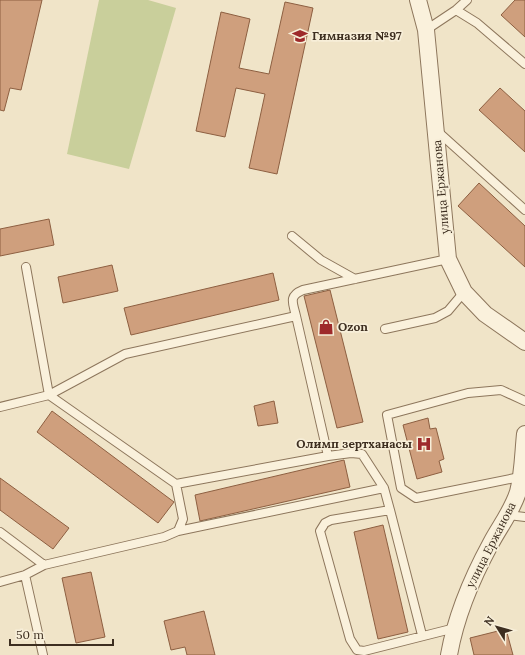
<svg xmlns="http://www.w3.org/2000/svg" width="525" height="655" viewBox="0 0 525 655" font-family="Lora,serif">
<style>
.green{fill:#c9cf9b}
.building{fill:#cf9f7d;stroke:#8d5f41}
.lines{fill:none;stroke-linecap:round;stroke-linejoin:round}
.service-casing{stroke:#8d765c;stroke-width:10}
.minor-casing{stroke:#8d765c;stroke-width:18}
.service{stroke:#faf1dc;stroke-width:8}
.minor{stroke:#faf1dc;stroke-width:16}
.labels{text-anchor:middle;stroke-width:3.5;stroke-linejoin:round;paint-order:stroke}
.poi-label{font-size:12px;font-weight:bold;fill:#3d2e20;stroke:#f7eed8;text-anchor:start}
.street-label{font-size:12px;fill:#3d2e20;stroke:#f7eed8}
</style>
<rect width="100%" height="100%" fill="#f0e4c8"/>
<path class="green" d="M99 0H148L176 8 129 169 67 154Z"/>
<path class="building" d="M0 0H42L21 90 10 88 4 111 0 110Z
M515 0H525V37L501 15Z
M285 2 313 8 277 174 249 168 265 94 236 88 225 137 196 131 221 12 250 19 239 68 269 74Z
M500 88 525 111V152L479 110Z
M479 183 525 226V267L458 206Z
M49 219 54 245 0 256V229Z
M112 265 118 291 63 303 58 277Z
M273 273 279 300 131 335 124 308Z
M330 290 363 422 337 428 304 296Z
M274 401 278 423 258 426 254 406Z
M52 411 174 502 158 523 37 432Z
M428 418 430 429 436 428 444 459 439 461 442 472 417 479 403 425Z
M344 460 350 487 200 521 195 495Z
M0 478 69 528 53 549 0 510Z
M383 525 408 632 378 639 354 532Z
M91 572 105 637 76 643 62 578Z
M204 611 215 655H187L185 647 171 650 164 621Z
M506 629 513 655H474L470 638Z"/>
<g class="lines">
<g class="service-casing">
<path id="service" d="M456 10 477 23 525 64
M426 30 456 10 467 0
M436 130 525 210
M292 236 321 260 355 279
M296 316C293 303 288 296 303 290L448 259
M385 329 435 318 448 311 464 292
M0 407 49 395 125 354 296 316 328 456 176 484 49 395 26 267
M328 456 351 453 362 454 384 488 390 510 331 520 325 523 320 531 350 639 357 650 364 651 455 628
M520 477 416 498 401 488 387 415 468 393 501 390 525 401
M390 510 422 635
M508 515 525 517
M178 531 384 488
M0 532 44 565
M25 575 43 655
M0 582 25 575 44 565 164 537 178 531 183 519 176 484"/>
</g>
<g class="minor-casing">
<path id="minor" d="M418 0 426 30 448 259 464 292 485 314 525 342
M449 655C456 615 472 578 491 543 500 526 512 511 518 492 523 473 523 453 525 434"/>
</g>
<use href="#service" class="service"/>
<use href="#minor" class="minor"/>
</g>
<defs>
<g id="school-bare" transform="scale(1.2)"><path d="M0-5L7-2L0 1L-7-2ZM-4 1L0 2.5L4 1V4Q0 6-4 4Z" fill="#9e2a2b" stroke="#f7eed8" stroke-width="2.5" paint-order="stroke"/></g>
<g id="shop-bare" transform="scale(1.2)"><path d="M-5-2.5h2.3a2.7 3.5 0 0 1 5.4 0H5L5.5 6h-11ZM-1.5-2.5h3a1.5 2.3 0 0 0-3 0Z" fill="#9e2a2b" stroke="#f7eed8" stroke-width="2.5" paint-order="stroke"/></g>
<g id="hospital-bare" transform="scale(1.2)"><path d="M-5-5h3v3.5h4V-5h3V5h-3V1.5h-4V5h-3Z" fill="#9e2a2b" stroke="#f7eed8" stroke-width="2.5" paint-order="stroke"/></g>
</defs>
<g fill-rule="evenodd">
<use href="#school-bare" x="300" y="36"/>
<use href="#shop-bare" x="326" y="327"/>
<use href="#hospital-bare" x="424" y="444"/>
</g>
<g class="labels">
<g class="poi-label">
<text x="312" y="40">Гимназия №97</text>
<text x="338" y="331">Ozon</text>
<text x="412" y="448" text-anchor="end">Олимп зертханасы</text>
</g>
<g class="street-label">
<text transform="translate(441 187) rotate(-95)" y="4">улица Ержанова</text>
<text transform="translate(491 545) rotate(-63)" y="4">улица Ержанова</text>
</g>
</g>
<g transform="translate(497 627) rotate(307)" stroke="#f7eed8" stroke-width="3" paint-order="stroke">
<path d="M0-3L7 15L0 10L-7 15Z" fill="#3d2e20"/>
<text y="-6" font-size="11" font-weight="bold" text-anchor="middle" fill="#3d2e20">N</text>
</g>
<path d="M10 639v6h103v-6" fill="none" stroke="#3d2e20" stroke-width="2"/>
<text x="16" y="639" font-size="12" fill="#3d2e20" stroke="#f7eed8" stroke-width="3" paint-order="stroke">50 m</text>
</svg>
